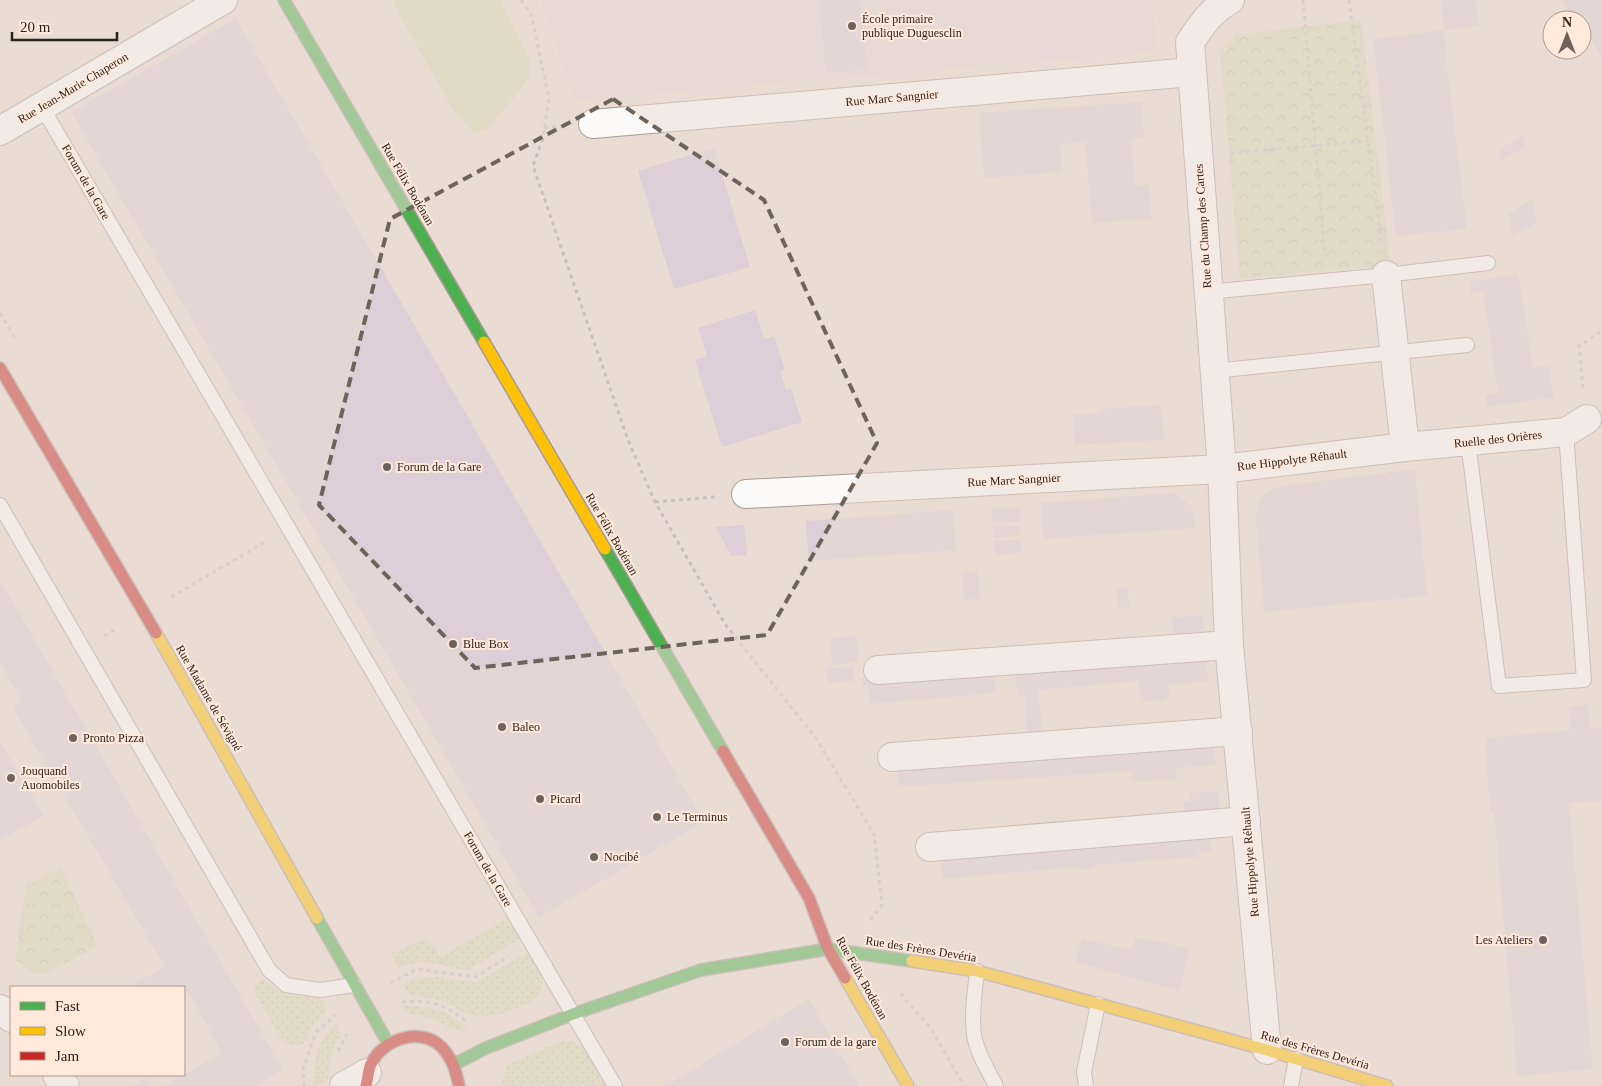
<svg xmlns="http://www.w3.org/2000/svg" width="1602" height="1086" viewBox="0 0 1602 1086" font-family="Georgia,serif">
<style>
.education{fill:#e8d5d8}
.grass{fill:url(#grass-dots)}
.park{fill:url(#park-crowns)}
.garden{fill:#dad8b8}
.building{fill:#ddced7}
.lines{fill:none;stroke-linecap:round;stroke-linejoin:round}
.lane-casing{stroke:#a79c95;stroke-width:16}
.street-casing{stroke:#a79c95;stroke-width:30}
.fast-casing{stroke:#a79c95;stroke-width:14}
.slow-casing{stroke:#a79c95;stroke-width:14}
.jam-casing{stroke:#a79c95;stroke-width:14}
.path{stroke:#c6c1be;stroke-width:3;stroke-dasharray:4 4;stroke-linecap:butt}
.lane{stroke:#fcfaf8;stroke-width:14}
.street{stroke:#fcfaf8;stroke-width:28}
.fast{stroke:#4caf50;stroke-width:11}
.slow{stroke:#ffc107;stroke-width:11}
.jam{stroke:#c62828;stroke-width:11}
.marked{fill:none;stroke:#6e635b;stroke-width:4;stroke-dasharray:10 6;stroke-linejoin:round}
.poi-dot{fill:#6e635b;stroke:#fee9db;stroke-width:2}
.labels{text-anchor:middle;stroke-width:4;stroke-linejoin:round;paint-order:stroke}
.poi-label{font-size:12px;fill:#2b221b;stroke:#fee9db;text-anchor:start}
.street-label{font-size:12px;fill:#2b221b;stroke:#fee9db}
</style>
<defs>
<pattern id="grass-dots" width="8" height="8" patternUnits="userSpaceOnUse" patternTransform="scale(1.25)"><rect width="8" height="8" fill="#dad8b8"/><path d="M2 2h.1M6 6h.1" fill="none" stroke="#bbb99e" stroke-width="1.8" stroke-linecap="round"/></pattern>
<pattern id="park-crowns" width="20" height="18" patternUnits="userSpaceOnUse" patternTransform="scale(1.25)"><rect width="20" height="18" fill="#dad8b8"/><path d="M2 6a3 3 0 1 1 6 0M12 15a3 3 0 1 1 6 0" fill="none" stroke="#bbb99e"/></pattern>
</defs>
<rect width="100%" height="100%" fill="#eadcd3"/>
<path class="education" d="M541 0H1151L1157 52 575 100Z"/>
<path class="grass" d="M508 918 521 938 467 971 427 962H419L399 968 390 954 421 940C432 939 435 949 441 957Z
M528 952C538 966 552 986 534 1000 529 1005 519 1007 513 1009 500 1015 490 1018 475 1016 464 1014 454 1007 444 1002 432 998 421 996 410 995L402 985 413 979 438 977 475 982Z
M263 980 286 995 319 997 327 1010 314 1024 303 1044C294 1047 289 1045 282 1041L252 987Z
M401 1005C431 1008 447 1007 469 1031 454 1033 445 1024 432 1019 419 1014 411 1018 401 1005Z
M336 1024 341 1036C331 1050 328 1063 328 1080L316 1086H313C314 1060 316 1042 336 1024Z
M570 1041 584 1047 606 1086H501L507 1065 559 1042Z"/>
<path class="park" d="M1361 20 1391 265 1240 279 1220 50H1228L1227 42H1234V35Z
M61 868 98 946 45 974C33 975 25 968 15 960L26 885Z"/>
<path class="garden" d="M393 0H500L531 62 529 77 514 98 486 130 474 133 453 110 398 12Z"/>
<path class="building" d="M819 0H860L866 70 826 73Z
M1441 0H1475L1479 26 1444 30Z
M1563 0H1602V58L1582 24V20H1580L1578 17 1573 18Z
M236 19 704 822 539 917 71 112Z
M1444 30 1447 57H1446L1467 229 1396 236 1373 39Z
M1142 102 1144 138H1131L1135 186 1149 185 1151 219 1092 223 1085 142 1060 144 1062 172 984 178 979 113Z
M1523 135 1525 147 1501 161 1499 150Z
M714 148 750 267 674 289 638 171Z
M1533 199 1537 223 1512 236 1509 213Z
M1518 274 1533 367 1549 366 1554 397 1486 407 1485 395 1498 393 1483 291 1471 293 1469 282Z
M755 310 764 339 774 336 785 370 780 371 786 390 791 388 802 422 722 447 695 360 707 356 698 328Z
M1161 405 1164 440 1075 445 1073 415 1101 413V409Z
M1415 469 1427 596 1264 612 1256 518 1258 504 1265 494 1276 487 1284 486Z
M1175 493 1193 508 1195 528 1043 539 1041 503Z
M1020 507 1021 521 993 522 991 508Z
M953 510 956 550 809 561 806 521Z
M744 525 747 555 731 556 716 527Z
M1020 525 1021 536 994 538 993 527Z
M1021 539V553L995 555 994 541Z
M978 571 980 599 964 600 962 572Z
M0 580 283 1070 254 1086H164L222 1053 188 991 184 993V987H129L165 967 12 707 22 701 0 663Z
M1128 587 1129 607 1118 608 1116 588Z
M1202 615 1204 634 1174 637 1172 618Z
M857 636 859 662 832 665 830 638Z
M1206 649 1208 681 1169 685V696L1163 700 1147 702 1140 696 1139 681 1038 690 1043 737 1027 738 1025 696H1017L1015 670Z
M853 667 854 681 827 683 826 668Z
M994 668 996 693 870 704 868 685 863 686 862 678Z
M1588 705 1590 728 1602 727V801L1569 803 1593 1069 1517 1076 1494 812H1490L1485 738 1571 730 1569 707Z
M1213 738 1216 765 1176 768V779L1132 782 1131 771 912 786V785L899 786 897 761Z
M0 741 44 816 0 840Z
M1218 791 1220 812 1184 815 1183 802H1190L1189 793Z
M1209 829 1211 852 1198 853V857L1094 865 1093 868 1078 870V867L942 879 940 853Z
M1135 937 1147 941V939L1190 949 1179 991 1075 962 1082 939 1131 950Z
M809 999 859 1086H665Z
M145 1078 149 1086H131Z"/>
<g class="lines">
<g class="lane-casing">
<path id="lane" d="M42 107 615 1086
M1208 292 1386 275 1488 263
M1214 371 1467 345
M1468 442 1499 686 1584 680 1566 432
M0 505 269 970 286 985 320 990 354 985
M977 971C975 992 971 1014 974 1035 977 1053 988 1070 996 1086
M1086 1086 1084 1072 1098 1004
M1291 1086 1296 1059"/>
</g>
<g class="street-casing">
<path id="street" d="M593 124 1192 72
M0 131 223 0
M1405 447 1566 432 1587 419
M746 494 1222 469 1190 42C1202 25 1211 10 1230 0
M878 670 1229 645
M892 757 1238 731
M930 847 1246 821
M0 1009 11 1018
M1267 1050 1229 645 1222 469 1405 447 1386 275
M57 1075 65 1086
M344 1086 367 1073"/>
</g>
<g class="fast-casing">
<path id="fast" d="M284 0 484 342
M605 549 723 751
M317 918 388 1043
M455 1064 486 1048 573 1014 701 970 828 949 912 961"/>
</g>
<g class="slow-casing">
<path id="slow" d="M484 342 605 549
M156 633 317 918
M912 961 977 971 1267 1050 1387 1086
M845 978 908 1086"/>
</g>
<g class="jam-casing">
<path id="jam" d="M0 368 156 633
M723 751 809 898 828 949 845 978
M366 1086C368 1079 368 1070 371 1064 384 1037 425 1025 445 1051 454 1062 456 1073 459 1086"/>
</g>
<path class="path" d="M521 0 531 14 549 98 543 138 533 166 628 440 655 502 725 624 815 737 874 834 882 905 869 922
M1303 0 1325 256
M1349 0 1382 245
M544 128 562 126
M1231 153 1368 141
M0 313 16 340
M1583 388 1579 346 1602 331
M655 502 715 497
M171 597 267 541
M104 636 116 629
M390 983 417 969 476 977 509 956
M901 993 906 1001 930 1027 964 1086
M402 1002C432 1000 443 1004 468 1022
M338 1051 347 1034
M304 1086 303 1069 316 1032 336 1015"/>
<use href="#lane" class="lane"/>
<use href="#street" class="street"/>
<use href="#fast" class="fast"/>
<use href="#slow" class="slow"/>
<use href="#jam" class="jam"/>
</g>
<path d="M0 0H1602V1086H0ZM613 99 764 200 877 443 767 635 475 668 319 505 390 219Z" fill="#eadcd3" fill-opacity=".55" fill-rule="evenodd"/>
<path class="marked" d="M613 99 764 200 877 443 767 635 475 668 319 505 390 219Z"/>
<g class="poi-dot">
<circle cx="852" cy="26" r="5"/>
<circle cx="387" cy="467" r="5"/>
<circle cx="453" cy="644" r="5"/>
<circle cx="502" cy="727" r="5"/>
<circle cx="73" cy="738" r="5"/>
<circle cx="11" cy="778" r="5"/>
<circle cx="540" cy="799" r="5"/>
<circle cx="657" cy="817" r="5"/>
<circle cx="594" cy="857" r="5"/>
<circle cx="1543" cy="940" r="5"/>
<circle cx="785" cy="1042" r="5"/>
</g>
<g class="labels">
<g class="poi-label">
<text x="862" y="23">École primaire<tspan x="862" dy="14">publique Duguesclin</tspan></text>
<text x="397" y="471">Forum de la Gare</text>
<text x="463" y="648">Blue Box</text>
<text x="512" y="731">Baleo</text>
<text x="83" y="742">Pronto Pizza</text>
<text x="21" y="775">Jouquand<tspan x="21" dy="14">Auomobiles</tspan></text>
<text x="550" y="803">Picard</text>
<text x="667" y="821">Le Terminus</text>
<text x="604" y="861">Nocibé</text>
<text x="1533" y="944" text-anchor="end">Les Ateliers</text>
<text x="795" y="1046">Forum de la gare</text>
</g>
<g class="street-label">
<text transform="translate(73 88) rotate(-31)" y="4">Rue Jean-Marie Chaperon</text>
<text transform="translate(892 98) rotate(-5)" y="4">Rue Marc Sangnier</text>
<text transform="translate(86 182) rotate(60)" y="4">Forum de la Gare</text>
<text transform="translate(408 184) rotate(60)" y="4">Rue Félix Bodénan</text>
<text transform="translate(1203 226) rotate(-94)" y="4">Rue du Champ des Cartes</text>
<text transform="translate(1498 439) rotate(-6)" y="4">Ruelle des Orières</text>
<text transform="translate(1292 460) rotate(-7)" y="4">Rue Hippolyte Réhault</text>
<text transform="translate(1014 480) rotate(-3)" y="4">Rue Marc Sangnier</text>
<text transform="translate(612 534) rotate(60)" y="4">Rue Félix Bodénan</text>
<text transform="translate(209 698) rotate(60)" y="4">Rue Madame de Sévigné</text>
<text transform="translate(1250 862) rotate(-95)" y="4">Rue Hippolyte Réhault</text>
<text transform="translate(488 869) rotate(60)" y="4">Forum de la Gare</text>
<text transform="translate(921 949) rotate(9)" y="4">Rue des Frères Devéria</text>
<text transform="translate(862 978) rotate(61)" y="4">Rue Félix Bodénan</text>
<text transform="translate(1315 1050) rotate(16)" y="4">Rue des Frères Devéria</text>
</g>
</g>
<rect x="10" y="986" width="175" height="90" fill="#fee9db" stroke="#aa998e"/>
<rect x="20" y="1002" width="25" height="8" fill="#4caf50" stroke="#aa998e"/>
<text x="55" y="1011" font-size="15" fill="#2b221b">Fast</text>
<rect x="20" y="1027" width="25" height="8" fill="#ffc107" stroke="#aa998e"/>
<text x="55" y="1036" font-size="15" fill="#2b221b">Slow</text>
<rect x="20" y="1052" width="25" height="8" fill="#c62828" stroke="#aa998e"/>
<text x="55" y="1061" font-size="15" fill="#2b221b">Jam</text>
<g transform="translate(1567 35)"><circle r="24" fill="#fee9db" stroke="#aa998e"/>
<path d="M0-4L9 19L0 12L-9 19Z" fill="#6e635b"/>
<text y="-8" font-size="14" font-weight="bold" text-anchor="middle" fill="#2b221b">N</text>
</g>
<path d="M12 32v8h105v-8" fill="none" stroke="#2b221b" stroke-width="2.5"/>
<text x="20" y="32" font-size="15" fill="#2b221b" stroke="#fee9db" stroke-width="4" paint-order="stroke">20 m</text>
</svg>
